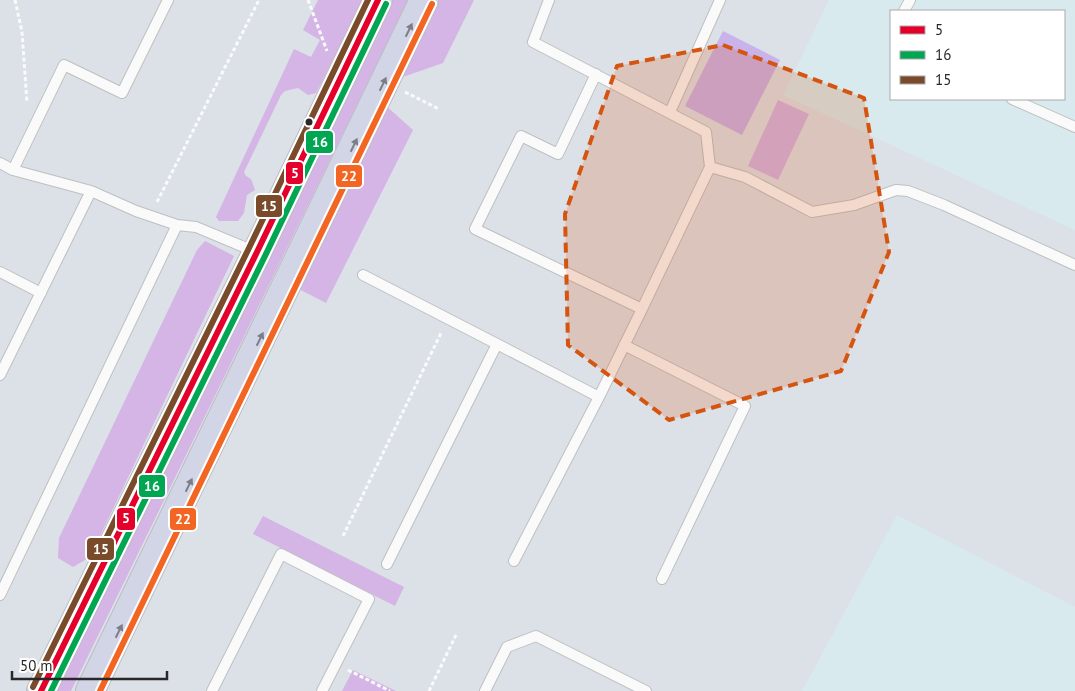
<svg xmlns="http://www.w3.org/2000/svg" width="1075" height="691" viewBox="0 0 1075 691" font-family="'PT Sans',sans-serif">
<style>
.medical{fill:#d8eaee;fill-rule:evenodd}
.green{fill:#d4b5e6}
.pitch{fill:#cab2ea}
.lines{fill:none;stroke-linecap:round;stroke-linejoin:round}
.lane-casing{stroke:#bec0c0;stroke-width:12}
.primary-casing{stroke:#bbbdbf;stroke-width:30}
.path{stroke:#fafafb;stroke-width:3;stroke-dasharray:4 2.5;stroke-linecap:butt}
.lane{stroke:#fafafb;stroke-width:10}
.primary{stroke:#d1d5e6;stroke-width:28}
.bus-1-casing{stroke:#fff;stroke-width:10}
.bus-2-casing{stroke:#fff;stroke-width:10}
.bus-3-casing{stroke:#fff;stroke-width:10}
.bus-4-casing{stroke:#fff;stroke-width:10}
.bus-1{stroke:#e4002b;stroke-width:6}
.bus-2{stroke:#00a651;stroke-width:6}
.bus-3{stroke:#7a4b2a;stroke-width:6}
.bus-4{stroke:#f26522;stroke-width:6}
.oneway{fill:#7c7e87}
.marked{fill:#d5540f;fill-opacity:0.2;stroke:#d5540f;stroke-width:4;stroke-dasharray:10 6;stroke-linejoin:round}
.bus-dot{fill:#282828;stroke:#fff;stroke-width:2}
.line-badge{stroke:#fff;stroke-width:2}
.badge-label{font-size:14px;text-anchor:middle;font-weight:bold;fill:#fff}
</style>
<rect width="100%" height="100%" fill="#dce0e7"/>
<path class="medical" d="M829 0H1075V230L783 95ZM891 11H1064V99H891Z
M897 515 1075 607V691H802Z"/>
<path class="green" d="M318 0H364L316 93 308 95 298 88 285 91 281 95 244 172 246 176 251 179 255 190 247 195 244 213 238 221H219L216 217 294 49 311 57 320 40 303 30Z
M391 0H408L71 691H57Z
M435 0H474L443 63 397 79Z
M778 100 809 114 778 180 748 166Z
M384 104 413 130 326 303 293 286Z
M205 241 234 256 90 557 73 567 58 558 59 538 197 250Z
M263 516 404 587 395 606 253 534Z
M353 670 396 691H342Z"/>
<path class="pitch" d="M723 31 780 60 742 135 685 106Z"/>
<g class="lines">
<g class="lane-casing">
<path id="lane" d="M549 0 533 42 706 132 710 167
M904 11 910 0
M596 74 558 154 521 136 475 229 642 309 710 167 745 177 812 212 854 205 896 190 908 191 944 205 1075 265
M1012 99 1075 127
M670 112 720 0
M0 163 13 170 91 191 136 211 177 225 196 227 256 252
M13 170 64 65 122 93 168 0
M0 272 41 293
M363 275 497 344
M624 345 745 406 662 579
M0 375 91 191
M514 561 599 397 642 309
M387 564 497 344 599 397
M0 595 177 225
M212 691 281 554 369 599 322 691
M485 691 507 647 536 636 646 691"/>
</g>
<g class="primary-casing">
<path id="primary" d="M41 691 257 252 378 0
M90 691 424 0"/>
</g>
<path class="path" d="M15 0 22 32 27 103
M308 0 327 51
M405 92 439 109
M157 202 259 0
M343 536 441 333
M348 670 390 691
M429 691 456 635"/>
<use href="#lane" class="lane"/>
<use href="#primary" class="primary"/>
<g class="bus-1-casing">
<path id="bus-1" d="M41 691 257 252 378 0"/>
</g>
<g class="bus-2-casing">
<path id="bus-2" d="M51 691 265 256 386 4"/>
</g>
<g class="bus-3-casing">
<path id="bus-3" d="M33 687 249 248 368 0"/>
</g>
<g class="bus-4-casing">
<path id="bus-4" d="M100 691 432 4"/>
</g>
<use href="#bus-1" class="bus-1"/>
<use href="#bus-2" class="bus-2"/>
<use href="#bus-3" class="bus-3"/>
<use href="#bus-4" class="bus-4"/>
</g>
<defs><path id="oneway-solid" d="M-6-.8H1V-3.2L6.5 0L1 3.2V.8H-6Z" transform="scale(1.25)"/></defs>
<g class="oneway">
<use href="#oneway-solid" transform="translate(409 30) rotate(-64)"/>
<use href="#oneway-solid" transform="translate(383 84) rotate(-64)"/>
<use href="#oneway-solid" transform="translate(354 145) rotate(-64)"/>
<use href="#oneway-solid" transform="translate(260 339) rotate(-64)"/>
<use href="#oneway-solid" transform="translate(189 485) rotate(-64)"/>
<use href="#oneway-solid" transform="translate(119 631) rotate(-64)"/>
</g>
<path class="marked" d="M723 45 864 98 889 252 841 371 669 420 568 345 565 214 617 66Z"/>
<circle class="bus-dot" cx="309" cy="122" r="4.5"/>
<g class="line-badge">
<rect x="305" y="130" width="29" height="24" rx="5" fill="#00a651"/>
<rect x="285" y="161" width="19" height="24" rx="5" fill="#e4002b"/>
<rect x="335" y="164" width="28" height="24" rx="5" fill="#f26522"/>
<rect x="255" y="194" width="28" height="24" rx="5" fill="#7a4b2a"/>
<rect x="138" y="474" width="28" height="24" rx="5" fill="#00a651"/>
<rect x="116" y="507" width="20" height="24" rx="5" fill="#e4002b"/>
<rect x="169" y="507" width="28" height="24" rx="5" fill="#f26522"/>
<rect x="86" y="537" width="29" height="24" rx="5" fill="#7a4b2a"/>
</g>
<g class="badge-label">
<text x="320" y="147">16</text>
<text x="295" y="178">5</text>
<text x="349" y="181">22</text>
<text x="269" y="211">15</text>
<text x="152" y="491">16</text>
<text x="126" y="523">5</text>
<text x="183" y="524">22</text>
<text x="101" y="554">15</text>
</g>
<rect x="890" y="10" width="175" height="90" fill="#ffffff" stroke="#a9a9a9"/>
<rect x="900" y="26" width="25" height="8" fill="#e4002b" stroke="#a9a9a9"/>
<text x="935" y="35" font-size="15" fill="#282828">5</text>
<rect x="900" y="51" width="25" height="8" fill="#00a651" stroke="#a9a9a9"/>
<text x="935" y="60" font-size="15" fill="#282828">16</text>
<rect x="900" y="76" width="25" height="8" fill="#7a4b2a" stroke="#a9a9a9"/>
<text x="935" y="85" font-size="15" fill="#282828">15</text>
<path d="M12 671v8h155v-8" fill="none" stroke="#282828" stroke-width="2.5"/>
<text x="20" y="671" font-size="15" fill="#282828" stroke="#ffffff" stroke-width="4" paint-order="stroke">50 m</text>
</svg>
